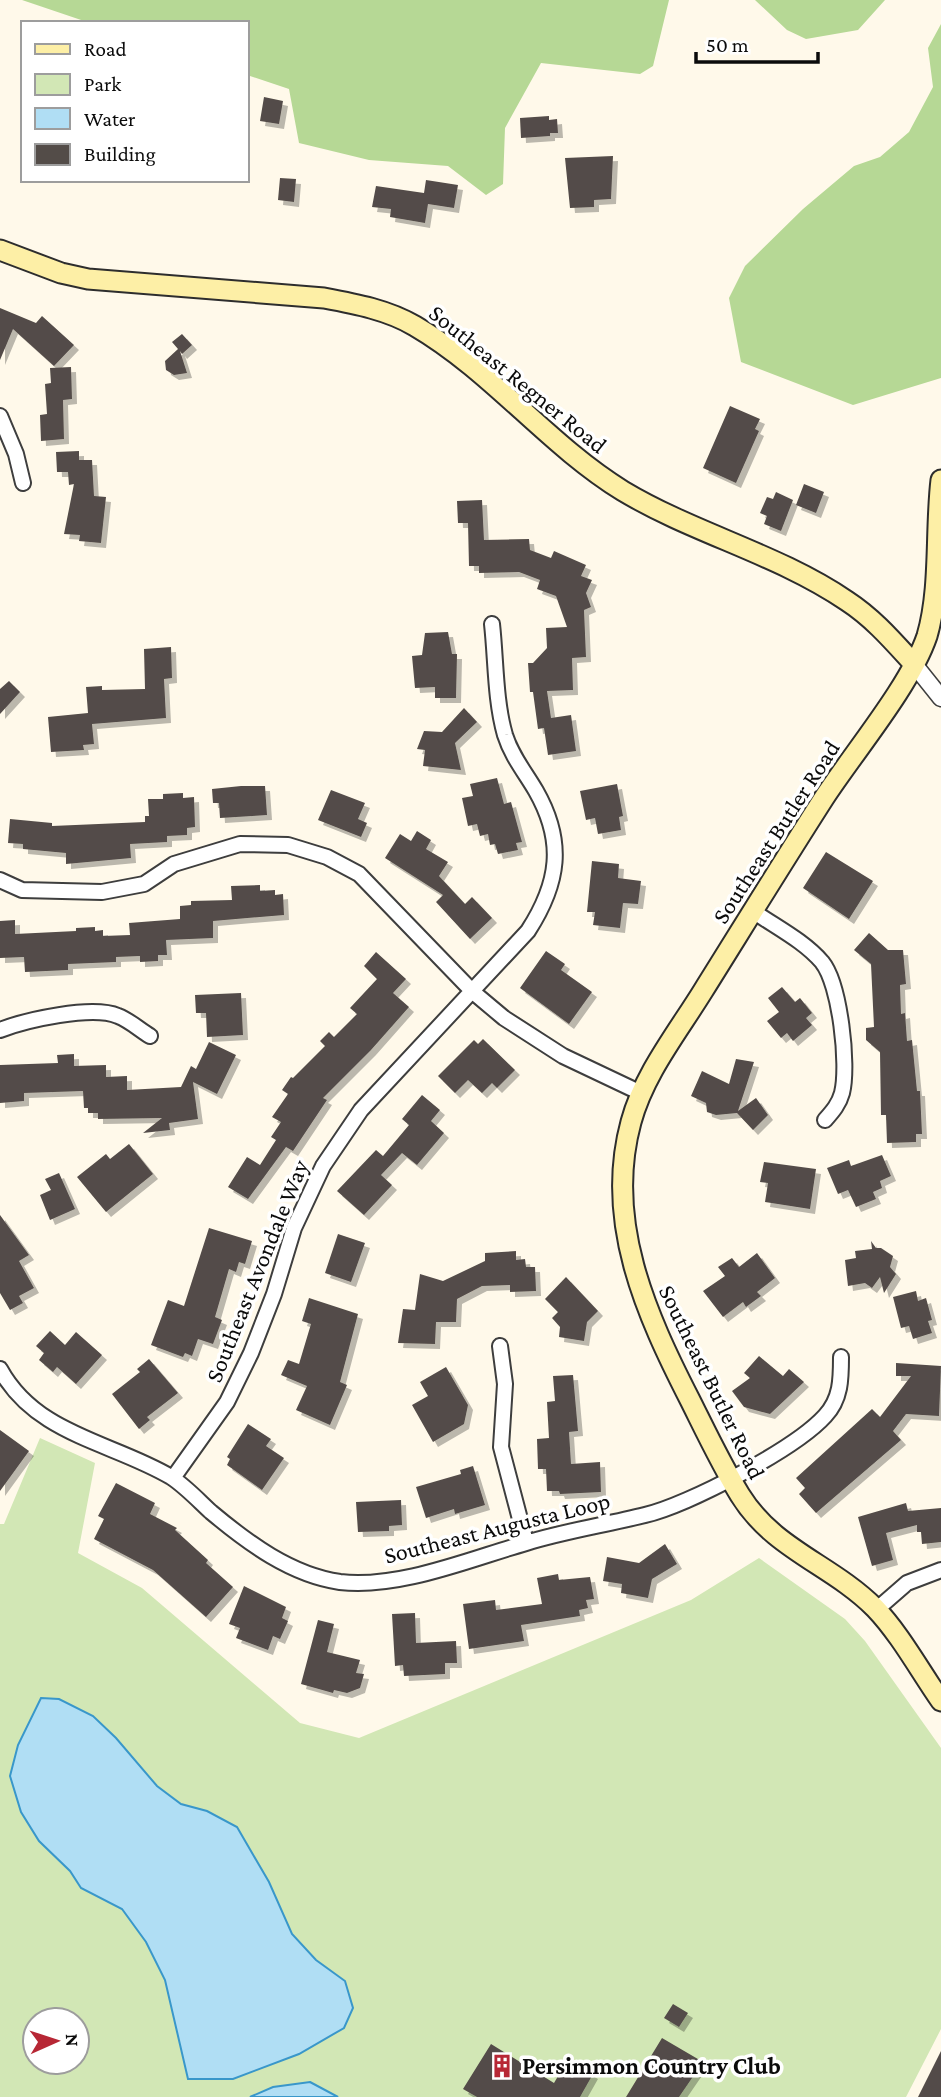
<svg xmlns="http://www.w3.org/2000/svg" width="941" height="2097" viewBox="0 0 941 2097" font-family="'Crimson Pro',serif">
<style>
.green{fill:#d2e7b5;fill-rule:evenodd}
.forest{fill:#b6d895}
.water{fill:#b0def4;stroke:#3997ca;stroke-width:2}
.building{fill:#534c48;filter:url(#shadow)}
.lines{fill:none;stroke-linecap:round;stroke-linejoin:round}
.minor-casing{stroke:#3e3e3e;stroke-width:18}
.tertiary-casing{stroke:#3e3e3e;stroke-width:19}
.secondary-casing{stroke:#2d2d2d;stroke-width:23}
.minor{stroke:#fff;stroke-width:14}
.tertiary{stroke:#fff;stroke-width:16}
.secondary{stroke:#fdefa6;stroke-width:19}
.labels{text-anchor:middle;stroke-width:7;stroke-linejoin:round;paint-order:stroke}
.street-label{font-size:24px;fill:#0b0b0b;stroke:#fff}
.poi-label{font-size:24px;font-weight:bold;fill:#0b0b0b;stroke:#fff;text-anchor:start}
</style>
<defs>
<filter id="shadow"><feDropShadow dx="5" dy="5" stdDeviation="0" flood-color="#0004"/></filter>
</defs>
<rect width="100%" height="100%" fill="#fff9ea"/>
<path class="green" d="M40 1438 95 1463 78 1553 142 1588 300 1723 359 1738 691 1600 759 1558 845 1619 865 1641 941 1748V2029L906 2097H0V1524H4ZM35 2020H77V2062H35Z"/>
<path class="forest" d="M22 0H669L653 66 640 74 541 63 505 128 503 184 486 195 448 166 369 160 299 143 289 89 247 75V23H90Z
M755 0H885L858 30 806 39 787 30Z
M941 24V378L853 405 741 362 729 298 745 266 803 209 854 166 880 157 909 132 933 87 928 48Z"/>
<path class="water" d="M41 1698 59 1699 93 1716 116 1738 157 1786 181 1804 207 1811 237 1827 269 1882 292 1934 316 1960 345 1981 353 2008 344 2028 299 2054 233 2079H188L165 1980 146 1942 122 1909 81 1888 70 1871 39 1841 21 1812 10 1776 18 1745Z
M310 2082 338 2097H250L273 2087Z"/>
<path class="building" d="M264 97 283 101 279 124 260 121Z
M549 116V120L557 119 558 133H550V136L521 138 520 118Z
M613 156 611 199 594 200V207L570 208 565 158Z
M280 178 296 179 294 202 278 200Z
M426 180 458 185 454 208 428 204 425 223 390 217 391 209 372 207 376 186 424 193Z
M0 308 36 323 42 316 74 345 54 366 13 329 0 360Z
M182 334 192 345 182 354 180 351 187 373 174 375 166 370 165 361 178 349 172 342Z
M71 367 72 399 63 400 64 439 41 441 40 415 47 414 45 384 51 383 50 368Z
M730 406 760 419 755 429 759 431 736 483 703 468Z
M79 451V460H92L94 496 106 497 101 543 79 541 80 535 64 534 74 484 69 485 68 472H57L56 452Z
M804 484 824 492 816 513 796 505Z
M776 492 793 500 781 531 764 524 767 516 760 513 767 497 773 499Z
M482 500 484 540 529 539 530 550 551 558 554 551 586 565 581 576 592 580 586 593 591 607 584 610 586 657 572 658 573 690 547 691 551 718 571 715 576 751 548 755 544 728 538 729 533 692H530L528 663H533L547 648 546 628 567 627 556 596 537 589 540 580 519 572 479 573V566H469L468 523H458L457 501Z
M448 632 452 654H457L456 698H435V687L415 688 412 656 422 655 425 633Z
M171 647 172 678 164 679 166 718 92 724 94 744 83 745 84 750 51 752 48 717 88 713 86 687 102 686V690L145 689 144 649Z
M9 681 20 692 0 714V689Z
M464 708 477 722 455 743 461 770 423 766 425 750 417 749 424 731 442 732Z
M497 778 504 804 511 802 522 842 516 843 518 850 498 854 495 844 490 845 488 834 480 836 477 824 468 826 462 798 473 796 470 784Z
M617 784 623 816 619 817 621 830 598 834 595 818 586 820 580 791Z
M241 786H265L267 815 220 818 219 803H213L212 789Z
M331 790 365 803 358 819 367 823 361 837 318 820Z
M183 793V798L194 797 195 827 187 828V835L167 836V842L130 844 131 858 66 864V853L23 849V844L8 843 10 819 52 823V826L145 822V816H149L148 799H163V794Z
M417 831 431 840 426 849 448 862 439 876 465 904 472 897 492 918 470 939 436 902 443 895 385 858 400 834 411 841Z
M826 852 873 881 849 919 803 888Z
M592 861 619 864 618 878 641 881 638 904 623 903 620 928 593 925 595 912H587Z
M260 885V891L275 890V895L283 894 284 915 213 921V938L166 940 167 955H158V961L140 962V956L116 957V962L68 964V970L25 972 24 957 0 958V921L15 920V934L76 931V928L95 927V931L103 930V936L130 935 129 923 180 919V906L191 905V901L232 900 231 886Z
M869 933 888 950H903L906 984 900 985 901 1014 905 1013 907 1041 912 1040 917 1091H920L922 1134H916V1142L887 1143 886 1115H881L880 1052 866 1040V1028L874 1027 871 964 854 950Z
M546 951 565 964 561 970 592 992 569 1024 520 988Z
M376 952 406 979 393 993 409 1007 371 1050 323 1098 327 1100 293 1151 286 1147 248 1199 228 1187 247 1157 260 1165 276 1140 271 1137 281 1122 272 1117 288 1094 282 1090 291 1077 293 1078 325 1046 320 1041 329 1032 334 1037 357 1014 350 1008 377 979 364 966Z
M782 987 795 1002 800 998 812 1013 806 1018 812 1025 793 1041 787 1033 781 1038 767 1021 779 1012 768 998Z
M241 993 243 1035 207 1037 206 1013H196L195 995Z
M483 1039 515 1070 497 1088 492 1083 482 1093 468 1080 455 1093 438 1076 474 1040 478 1044Z
M209 1042 236 1055 217 1094 193 1082 198 1119 169 1123 170 1130 143 1133 162 1118 98 1119V1113H88V1108H84L83 1091 24 1093V1101L0 1103V1065L58 1063 57 1055 74 1054V1066L106 1065V1077L127 1076V1090L181 1087 191 1066 196 1069Z
M736 1059 754 1062 738 1111 756 1098 768 1115 753 1130 737 1113 716 1115 707 1112 706 1103 691 1096 702 1071 729 1084Z
M422 1095 440 1110 431 1121 444 1133 417 1165 402 1153 381 1175 392 1185 364 1215 337 1191 376 1150 383 1156 409 1125 402 1119Z
M129 1144 153 1174 106 1212 77 1177 106 1154 110 1159Z
M882 1155 891 1176 880 1181 882 1188 873 1192 876 1199 856 1207 848 1190 838 1194 827 1168 849 1160 851 1166Z
M764 1162 816 1169 810 1209 765 1202 768 1183 760 1182Z
M59 1173 75 1209 50 1220 40 1195 51 1190 45 1179Z
M0 1215 29 1255 19 1261 34 1288 19 1296 23 1303 10 1310 0 1293Z
M209 1228 252 1241 245 1264 239 1262 236 1272 229 1269 215 1317 222 1320 213 1344 198 1339 192 1356 185 1353 183 1357 151 1345 168 1300 184 1306Z
M338 1234 365 1243 351 1282 325 1273Z
M871 1241 876 1248H881L893 1256 890 1267 896 1274 884 1293 880 1277 872 1288 865 1283 848 1286 845 1260 856 1258 855 1251 872 1249Z
M516 1251V1260L525 1259 526 1267H535L536 1291 510 1292V1285L482 1286 457 1299 456 1322H436L435 1344 398 1343 403 1309 415 1310 420 1274 443 1281 485 1261V1253Z
M757 1253 775 1278 757 1292 761 1296 746 1307 743 1302 723 1317 703 1291 725 1276 718 1267 732 1258 739 1267Z
M566 1277 598 1311 587 1322 584 1341 559 1337 560 1327 552 1318 558 1312 545 1299Z
M916 1291 918 1301 926 1298 932 1320 928 1321 932 1333 913 1339 909 1326 901 1328 893 1297Z
M309 1298 358 1314 340 1382 347 1385 330 1425 296 1410 307 1386 281 1375 288 1360 299 1364 311 1324 302 1321Z
M50 1331 65 1345 76 1332 102 1355 76 1384 57 1367 53 1372 39 1360 44 1353 36 1346Z
M759 1356 783 1376 789 1369 804 1382 770 1414 744 1407 732 1391 750 1378 744 1373Z
M149 1359 178 1393 147 1417 150 1420 139 1429 112 1394 140 1372 137 1369Z
M896 1363 941 1366 939 1416 906 1414 893 1431 901 1440 816 1513 799 1494 805 1488 796 1478 872 1409 880 1417 911 1376H896Z
M446 1367 468 1405 464 1424 433 1442 412 1405 428 1396 420 1382Z
M573 1375 578 1431 569 1432 571 1464 600 1462 601 1492 560 1494 559 1491H547L546 1469H538L537 1439 549 1438 547 1402 555 1401 553 1376Z
M248 1424 271 1439 266 1446 284 1458 262 1490 227 1465 230 1459 227 1457Z
M0 1430 29 1451 0 1491Z
M473 1466 485 1505 455 1514 454 1509 426 1518 416 1487 461 1474 460 1470Z
M116 1483 155 1503 150 1514 177 1528 175 1530 208 1560 206 1563 233 1587 206 1617 153 1570 94 1539 104 1519 98 1516Z
M401 1500 402 1525 389 1526V1531L358 1532 356 1502Z
M906 1503 908 1511 941 1508V1542L922 1544 921 1532H917V1525L886 1533 893 1560 872 1566 858 1517Z
M665 1544 677 1564 652 1579 648 1598 621 1593 622 1584 603 1581 607 1557 639 1563Z
M558 1574 559 1580 590 1577 594 1599 586 1600 588 1608 579 1610 580 1616 521 1625 524 1641 469 1649 463 1604 495 1600 496 1610 542 1604 537 1578Z
M244 1586 286 1607 282 1618 288 1621 280 1639 273 1636 268 1650 236 1638 240 1628 229 1624Z
M415 1613 416 1643 456 1641 457 1663H445V1674L404 1676 403 1665 395 1666 392 1614Z
M318 1620 334 1624 327 1652 360 1660 356 1673 364 1674 360 1688 347 1693 334 1690 333 1693 301 1684Z
M673 2004 688 2013 679 2027 664 2018Z
M662 2038 703 2062 679 2097H626Z
M491 2044 554 2083 568 2059 593 2074 580 2097H477L463 2089Z
M941 2051V2097H918Z"/>
<g class="lines">
<g class="minor-casing">
<path id="minor" d="M0 416 16 454 23 483
M0 880 22 890 102 892 144 884 174 864 240 844 288 845 327 857 359 874 473 992 504 1018 563 1056 641 1093
M753 911C776 927 804 941 822 962 840 984 849 1065 842 1093 839 1104 833 1111 825 1120
M0 1030C26 1020 92 1005 118 1016 129 1020 140 1030 150 1036
M500 1346 505 1384 501 1447 526 1542
M0 1369C36 1435 112 1442 171 1477 185 1486 198 1500 211 1512 248 1543 291 1575 340 1582 399 1589 470 1559 526 1543 565 1531 605 1525 645 1515 688 1505 795 1449 825 1416 841 1399 841 1379 841 1357
M173 1478 227 1402 251 1353 274 1294 294 1228 323 1166 361 1110 528 931C559 883 565 842 536 791 525 772 512 757 505 735 495 700 496 660 492 624
M876 1610 907 1583 941 1570"/>
</g>
<g class="tertiary-casing">
<path id="tertiary" d="M913 663 941 698"/>
</g>
<g class="secondary-casing">
<path id="secondary" d="M0 250 61 273 88 279 324 298C356 304 388 310 415 326 492 371 548 445 623 491 695 534 778 554 847 601 873 618 892 640 913 663
M941 480C935 530 941 588 927 636 910 686 854 752 824 798 783 862 743 927 703 991 677 1033 644 1074 631 1122 604 1221 646 1314 690 1400 706 1432 721 1464 740 1495 774 1550 831 1564 875 1608 900 1634 920 1671 941 1701"/>
</g>
<use href="#minor" class="minor"/>
<use href="#tertiary" class="tertiary"/>
<use href="#secondary" class="secondary"/>
</g>
<defs>
<g id="building-bare" transform="scale(1.89)"><path d="M-4-6H4V6H1V3H-1V6H-4ZM-2.5-4.3h1.7v1.8h-1.7ZM.8-4.3h1.7v1.8H.8ZM-2.5-1h1.7V.8h-1.7ZM.8-1h1.7V.8H.8Z" fill="#b72735" stroke="#fff" stroke-width="2.5" paint-order="stroke"/></g>
</defs>
<g fill-rule="evenodd">
<use href="#building-bare" x="502" y="2066"/>
</g>
<g class="labels">
<g class="street-label">
<text transform="translate(518 379) rotate(39)" y="8">Southeast Regner Road</text>
<text transform="translate(776 832) rotate(-57)" y="8">Southeast Butler Road</text>
<text transform="translate(257 1271) rotate(-68)" y="8">Southeast Avondale Way</text>
<text transform="translate(712 1382) rotate(64)" y="8">Southeast Butler Road</text>
<text transform="translate(497 1528) rotate(-14)" y="8">Southeast Augusta Loop</text>
</g>
<g class="poi-label">
<text x="522" y="2074">Persimmon Country Club</text>
</g>
</g>
<rect x="21" y="21" width="228" height="161" fill="#ffffff" stroke="#9d9d9d" stroke-width="2"/>
<rect x="35" y="44" width="35" height="10" fill="#fdefa6" stroke="#9d9d9d" stroke-width="2"/>
<text x="84" y="56" font-size="21" fill="#0b0b0b">Road</text>
<rect x="35" y="74" width="35" height="21" fill="#d2e7b5" stroke="#9d9d9d" stroke-width="2"/>
<text x="84" y="91" font-size="21" fill="#0b0b0b">Park</text>
<rect x="35" y="108" width="35" height="21" fill="#b0def4" stroke="#9d9d9d" stroke-width="2"/>
<text x="84" y="126" font-size="21" fill="#0b0b0b">Water</text>
<rect x="35" y="144" width="35" height="21" fill="#534c48" stroke="#9d9d9d" stroke-width="2"/>
<text x="84" y="161" font-size="21" fill="#0b0b0b">Building</text>
<g transform="translate(56 2041) rotate(87)"><circle r="33" fill="#ffffff" stroke="#9d9d9d" stroke-width="2"/>
<path d="M0-5L12 26L0 18L-12 26Z" fill="#b72735"/>
<text y="-10" font-size="19" font-weight="bold" text-anchor="middle" fill="#0b0b0b">N</text>
</g>
<path d="M696 52v10h122v-10" fill="none" stroke="#0b0b0b" stroke-width="3.5"/>
<text x="706" y="52" font-size="21" fill="#0b0b0b" stroke="#ffffff" stroke-width="5" paint-order="stroke">50 m</text>
</svg>
